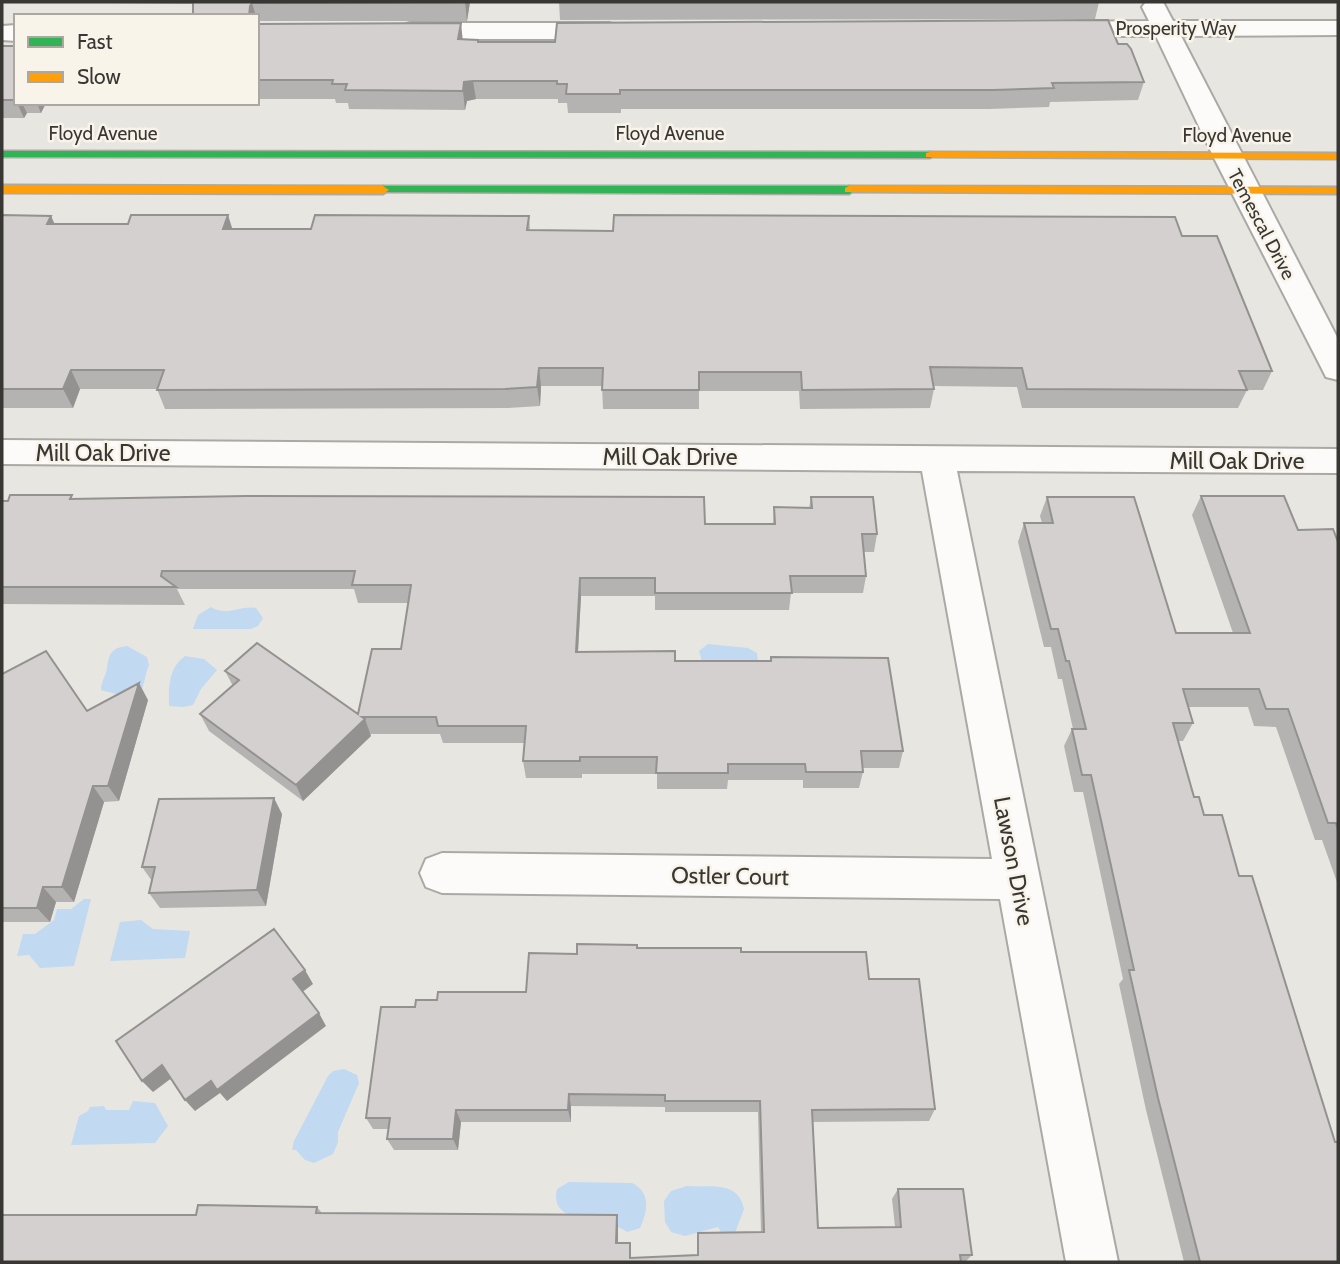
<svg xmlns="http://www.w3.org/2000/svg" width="1340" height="1264" viewBox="0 0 1340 1264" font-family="Cabin,sans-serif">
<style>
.water{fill:#c1d9f1}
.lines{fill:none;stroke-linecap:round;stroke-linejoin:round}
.street-casing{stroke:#aba9a5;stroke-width:4}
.fast-casing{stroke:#aba9a5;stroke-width:3}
.slow-casing{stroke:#aba9a5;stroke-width:3}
.street{fill:#fcfbfa;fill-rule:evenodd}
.fast{fill:#30b455;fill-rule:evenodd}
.slow{fill:#ff9f0a;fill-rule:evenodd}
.wall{fill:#b5b3b2}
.shaded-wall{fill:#949291}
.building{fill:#d3d0cf;stroke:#949291;stroke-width:2}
.labels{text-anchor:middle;stroke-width:5;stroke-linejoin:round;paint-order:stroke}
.far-street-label{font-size:19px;fill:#393733;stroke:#f9f4ea}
.street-label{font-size:23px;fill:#393733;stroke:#f9f4ea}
</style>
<rect width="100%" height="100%" fill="#e8e6e0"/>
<path class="water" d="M211 607C228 617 239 605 256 608L263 618 258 626 251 629H193L198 615Z
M708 644 748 648 757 653 758 663 712 664 702 661 699 651Z
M127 646 147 657 149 665C145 674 144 687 140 695L117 699 116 694 101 690C101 681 106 676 107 668 109 654 111 648 127 646Z
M185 656 204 659 217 670 201 689 193 705 183 707 169 706C169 686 168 669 185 656Z
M84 899H91L74 966 40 968 29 955 17 956 23 934H35L54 920 57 909H71Z
M141 920 153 929 190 931 185 958 110 961 120 922Z
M344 1069 357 1075 359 1083 338 1132V1142L333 1154 314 1163 305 1160 296 1150H292L294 1141 328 1076 333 1071Z
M133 1101 155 1103 168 1126 155 1143 71 1145 79 1116 88 1111 90 1107 104 1106 106 1110H129Z
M569 1182 632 1183C651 1192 648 1211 640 1228L627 1232C604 1215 548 1227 557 1189Z
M687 1186C710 1188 738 1180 744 1209L735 1233 722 1234 718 1227 685 1236 671 1232 665 1222 664 1201 671 1191Z"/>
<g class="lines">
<g class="street-casing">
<path id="street" d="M1146 2H1163L1173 21H1338V35L1181 36 1338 339V380L1326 377 1322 369 1213 156 1156 36H1061L1052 34 1049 29 1052 24 1061 22 1149 21 1142 7Z
M410 23H609L618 26 622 31 618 36 609 39H410L401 36 397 31 401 26Z
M16 25V41L2 40V26Z
M2 440 1338 449V473L957 471 1118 1262H1066L1000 899 442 893 426 887 420 873 426 859 442 853 992 859 922 471 2 464Z"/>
</g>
<g class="fast-casing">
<path id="fast" d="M2 151 930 152 936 155 930 158 2 157Z
M383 186H849L855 190 849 194 379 192 377 190Z"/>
</g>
<g class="slow-casing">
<path id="slow" d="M930 152 1338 153V159L926 157V153Z
M2 185 383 186 389 190 383 194 2 193Z
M849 186 1338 187V194L845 192V188Z"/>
</g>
<use href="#street" class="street"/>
<use href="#fast" class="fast"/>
<use href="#slow" class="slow"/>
</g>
<path class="wall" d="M21 2H470L467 21H257V16H193V4Z
M559 2H1099L1095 19 560 20Z
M257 24 463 39 479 42 1118 44 1144 82 1138 100 1050 102 1049 107 989 109H621V113H568L567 103H558V99H476L467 101 465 110 349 109 348 103H336L335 99H257Z
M2 46H16V103H46L41 113H27L24 118H2Z
M2 215 51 216 54 224 233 229H311L529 216 530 230 1182 236 1272 371 1263 390H1247L1238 408H1022L1017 387 934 386V389L930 408 800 409 799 391H699V409H603L602 386H541L540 406 508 408 165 409 157 389H80L73 408H2Z
M1201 496 1298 530 1338 542V885L1322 840H1315L1276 727 1254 726 1248 707H1189L1193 723 1183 741H1178L1194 797 1338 1262H1184L1146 1110 1119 984 1123 979 1083 792H1074L1064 746 1072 729H1073L1062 679H1058L1051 647H1044L1018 542 1024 523H1042L1040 516 1047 497 1176 633H1233L1192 515Z
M811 497 877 534 874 552H864L866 576 863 593H791L789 610H655V596H581L578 652 675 661H771V657L903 751 899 768H862L863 772 859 788H803V780H728L727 789H657V774H582V778H526L523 761 524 743H443L440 734H370L371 736 303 801 209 731 200 714 233 686 225 671 358 714 401 649 408 603H358L354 589H177L185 605 2 604V501L74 499 705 524H773L774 507 809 508Z
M2 674 87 711 148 700 119 801 104 802 74 902H56L50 922H2Z
M282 814 266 906 160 908 149 893 152 881 142 867Z
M638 948 741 952 869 979 935 1109 929 1121 813 1122 818 1228 895 1227 892 1199 898 1189 972 1255 965 1262H2L196 1215 317 1207 322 1213 618 1224V1243H630L631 1258 697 1255 698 1233 761 1232 758 1112H665V1107L571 1106V1122H461L458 1150H394L387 1139 389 1129H373L366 1118 415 1007 437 1000 526 992 577 954Z"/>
<path class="shaded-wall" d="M465 2H470L467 21Z
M252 3 256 16H249L250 6Z
M461 23 463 42 458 39Z
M473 81 476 99 467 101 465 110 463 91 464 82Z
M17 103H22L27 113 24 118Z
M37 103H46L41 113Z
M228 215 234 234 223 229Z
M51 216 59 234 47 224Z
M539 368 541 386 540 406 537 387Z
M71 370 80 389 73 408 63 389Z
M580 578 581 596 577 669 576 652Z
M139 683 148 700 119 801 108 786Z
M365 719 371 736 303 801 296 785Z
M93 786 104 802 74 902 62 887Z
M274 798 282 814 266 906 257 890Z
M43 887 56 902 50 922 37 908Z
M305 970 313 984 301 993 293 979Z
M319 1013 326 1026 227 1101 220 1093 195 1111 185 1100 211 1081Z
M162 1065 173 1077 153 1092 142 1081Z
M569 1094 571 1106V1122L568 1110Z
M456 1110 461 1122 458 1150 453 1139Z
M617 1215 618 1224V1252L616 1243Z"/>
<path class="building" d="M193 2H465L252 3 250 6 249 16H193Z
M1108 20 1118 44H1127L1131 49 1144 82 1052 83 1054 88 993 90H620V94H566L567 84H557V81H473L464 82 463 91 345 90 347 84H332L333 80H257V24L461 23 458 39 478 40V42H555L557 23Z
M2 46H16V100H2Z
M2 215 51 216 47 224H128L131 215H228L223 229H311L315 215 529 216 527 230 613 231 614 215 1175 217 1182 236H1217L1272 371H1239L1247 390 1027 389 1022 368 930 367 934 389 802 390 801 372H699V390H602L603 368H539L537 387 505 389 157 390 164 370H71L63 389H2Z
M10 495H72L70 499 246 496 704 497 705 524H775L774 507 812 508 811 497H873L877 534H862L866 576H790L792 593H655V578H580L576 652 675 651V661H771V657L888 658 903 751H861L863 772H806L805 764H728V773H656L657 757H580V761H523L526 726H438L436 717H362L365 719 296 785 200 714 239 680 225 671 257 643 358 714 372 649H401L411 585H352L355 571H162L161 576 176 587H2V501H8Z
M1201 496H1284L1298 530 1333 529 1338 542V830L1336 823H1328L1288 709H1266L1259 689H1183L1193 723H1173L1194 797H1199L1204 815H1222L1239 876H1252L1335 1142H1338V1262H1200L1158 1098 1129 970H1134L1091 775H1082L1072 729H1086L1069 661H1066L1058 629H1051L1024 523H1053L1047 497H1134L1176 633H1250Z
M46 651 87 711 139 683 108 786H93L62 887H43L37 908H2V674Z
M274 798 257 890 149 893 155 867H142L159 799Z
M274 929 305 970 293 979 319 1013 217 1090 211 1081 185 1100 162 1065 142 1081 116 1041Z
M577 944 637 945V948H741V952H866L869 979H919L935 1109 812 1110 818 1228 901 1227 898 1189H963L972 1255H960L961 1262H2V1215H196L198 1205 317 1207 316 1213 617 1215 616 1243H630V1258L698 1255V1233L764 1232 760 1101H665V1095L569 1094 568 1110H456L453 1139H387L390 1118H366L381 1007H415L416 1000H437L438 992H526L529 953 577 954Z"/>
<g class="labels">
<g class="far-street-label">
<text x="1176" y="35">Prosperity Way</text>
<text x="103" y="140">Floyd Avenue</text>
<text x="670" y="140">Floyd Avenue</text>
<text x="1237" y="142">Floyd Avenue</text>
<text transform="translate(1262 224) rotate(62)" y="7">Temescal Drive</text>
</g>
<g class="street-label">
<text x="103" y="461">Mill Oak Drive</text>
<text x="670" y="465">Mill Oak Drive</text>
<text x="1237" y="469">Mill Oak Drive</text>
<text transform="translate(1014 861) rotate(79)" y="8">Lawson Drive</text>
<text transform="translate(730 876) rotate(1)" y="8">Ostler Court</text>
</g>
</g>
<rect width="1340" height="1264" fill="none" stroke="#393733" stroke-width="7"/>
<rect x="14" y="14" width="245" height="91" fill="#f9f4ea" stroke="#aca8a1" stroke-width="2"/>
<rect x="28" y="37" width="35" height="10" fill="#30b455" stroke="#aca8a1" stroke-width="2"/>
<text x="77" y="49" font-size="21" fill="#393733">Fast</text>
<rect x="28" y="72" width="35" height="10" fill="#ff9f0a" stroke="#aca8a1" stroke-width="2"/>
<text x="77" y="84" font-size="21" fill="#393733">Slow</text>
</svg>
